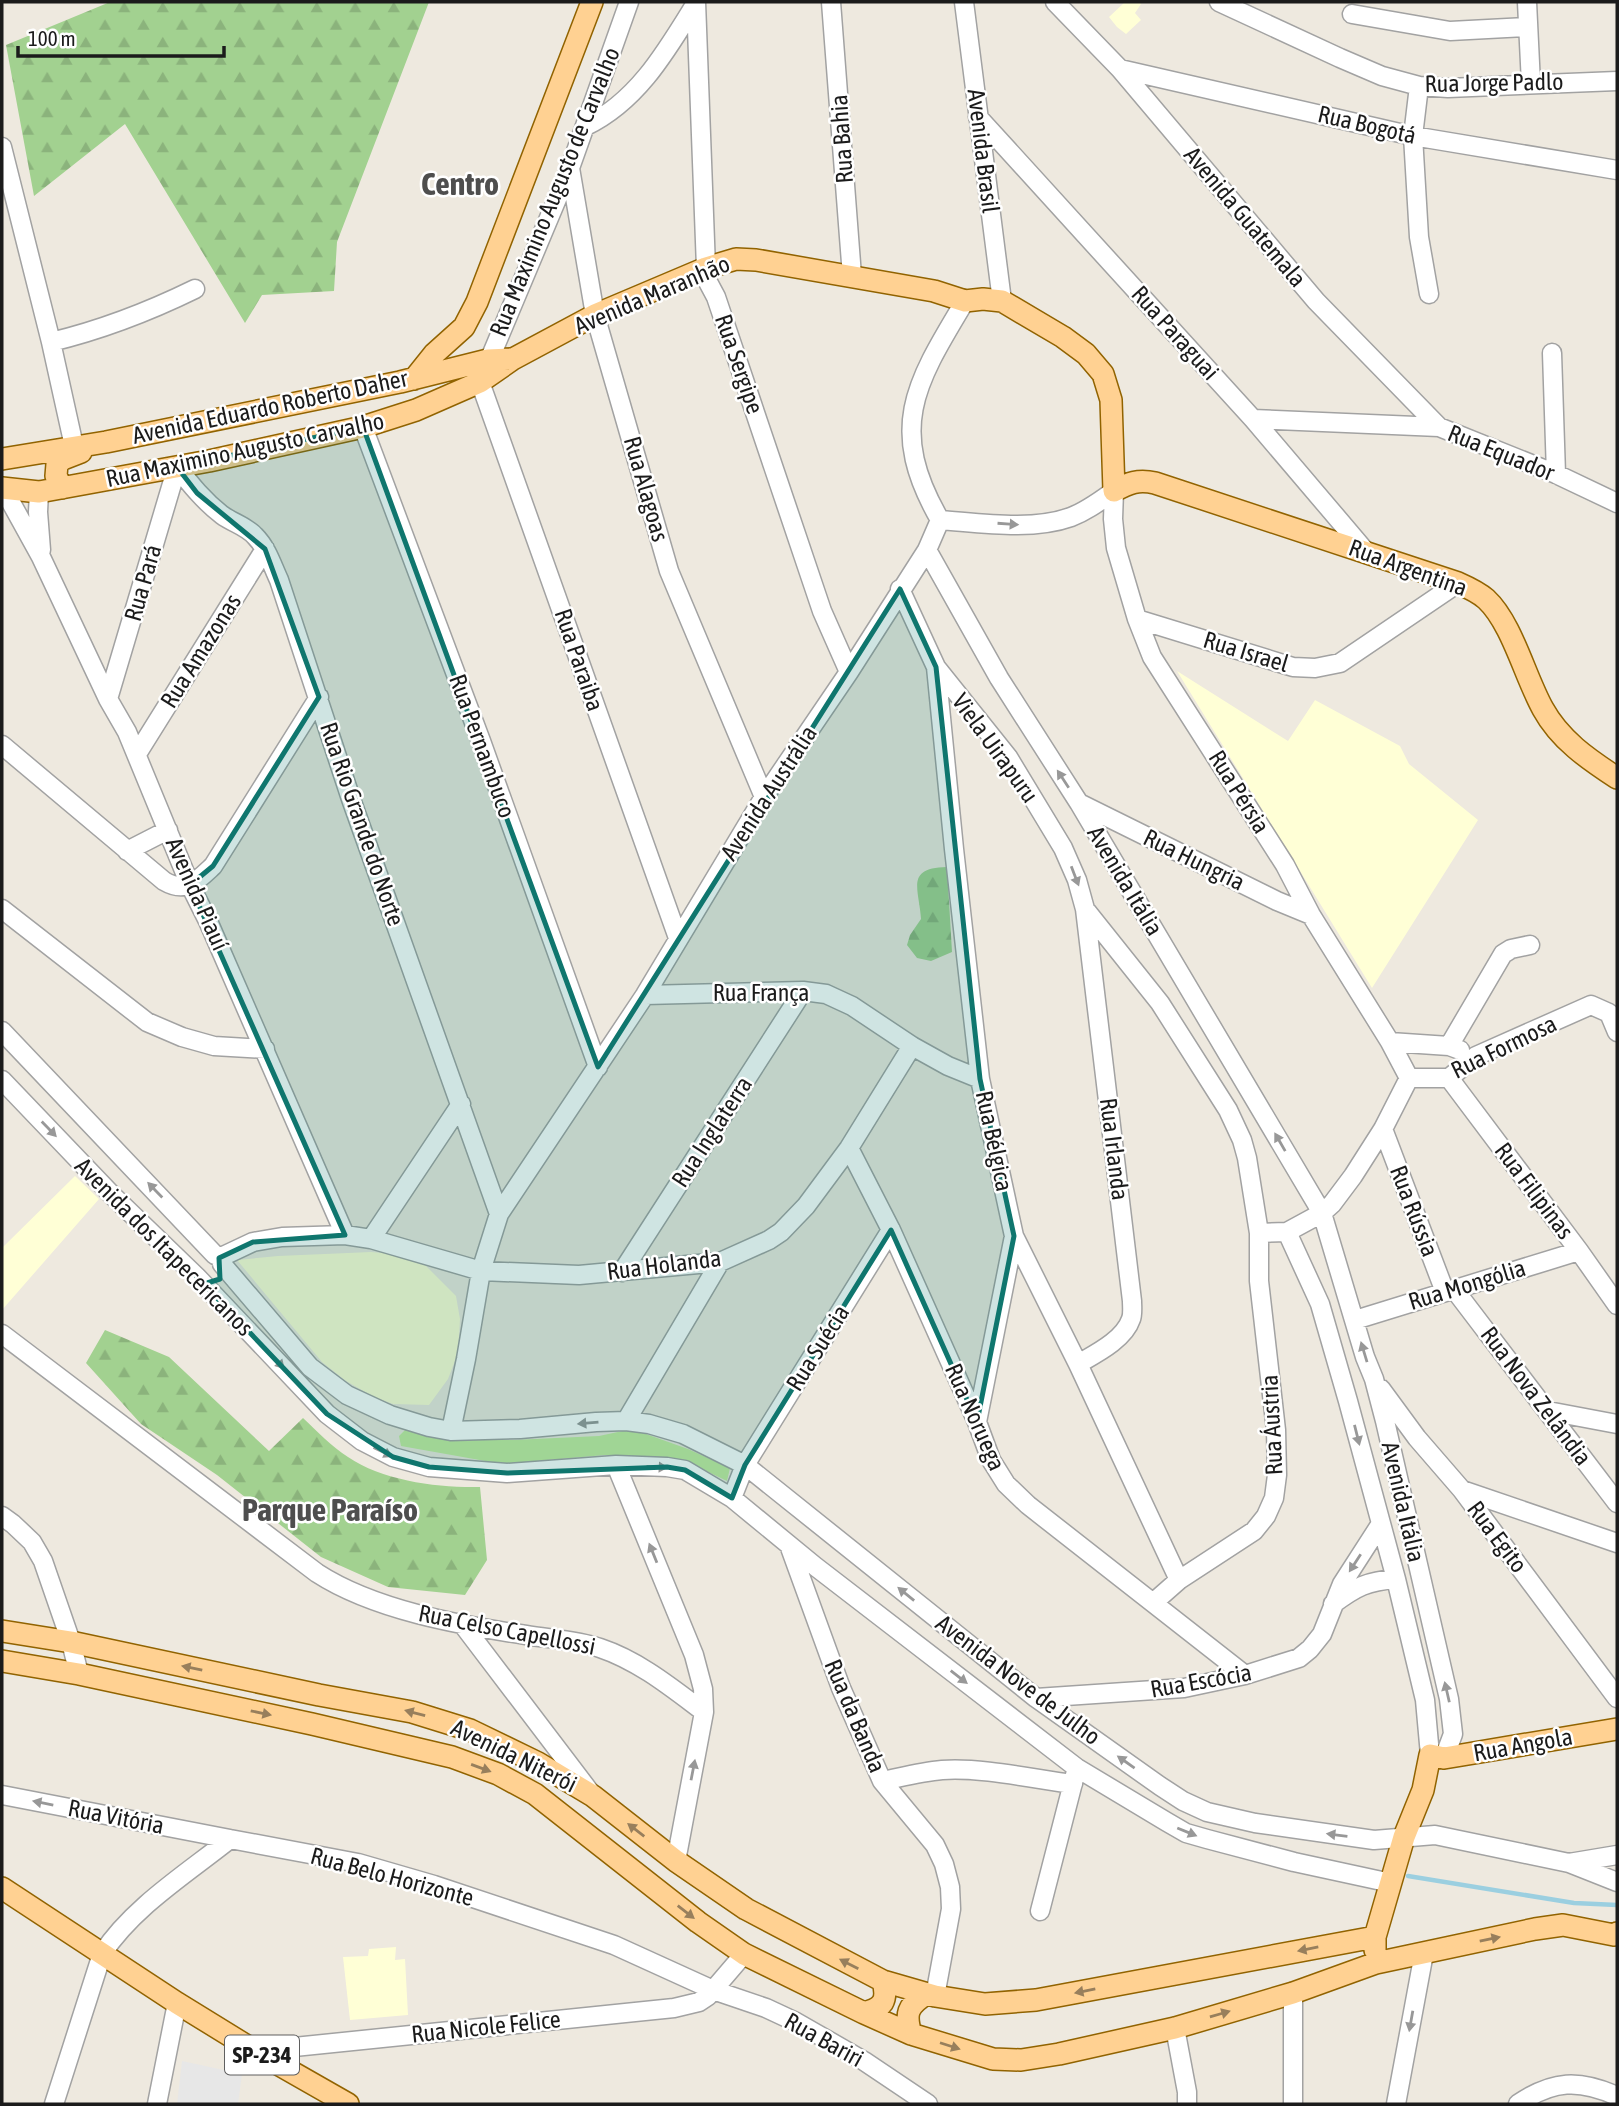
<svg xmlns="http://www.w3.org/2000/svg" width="1619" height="2106" viewBox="0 0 1619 2106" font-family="'Asap Condensed',sans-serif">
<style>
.education{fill:#ffffd6}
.grass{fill:#c5ed9f}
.forest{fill:url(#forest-firs)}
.parking{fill:#e7e7e7}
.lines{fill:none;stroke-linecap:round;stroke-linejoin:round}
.stream{stroke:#9bcfe0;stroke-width:4.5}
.minor-casing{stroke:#a2a2a2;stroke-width:21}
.major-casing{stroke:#916300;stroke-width:24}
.minor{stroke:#fff;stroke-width:18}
.major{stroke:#ffd192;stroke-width:21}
.oneway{fill:#989898}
.oneway2{fill:#987f5c}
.marked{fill:#0f766e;fill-opacity:0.2;stroke:#0f766e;stroke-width:5;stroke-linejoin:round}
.labels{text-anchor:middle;stroke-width:5;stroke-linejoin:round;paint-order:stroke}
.shield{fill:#fff;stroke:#5f5f5f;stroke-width:2}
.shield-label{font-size:23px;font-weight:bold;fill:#1b1b1b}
.street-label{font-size:24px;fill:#1b1b1b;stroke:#fff}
.district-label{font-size:32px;font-weight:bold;fill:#4e4e4e;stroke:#fff}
</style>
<defs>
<pattern id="forest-firs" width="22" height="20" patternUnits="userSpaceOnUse" patternTransform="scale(1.75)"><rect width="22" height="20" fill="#a2d190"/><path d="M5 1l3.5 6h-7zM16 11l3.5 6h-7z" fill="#8bb37c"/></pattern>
</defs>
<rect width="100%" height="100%" fill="#eee9df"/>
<path class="education" d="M1125 2H1139L1141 4 1135 13 1141 20 1126 34 1117 27 1109 17Z
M1177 671 1288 741 1315 700 1400 746 1409 764 1478 820 1372 988Z
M75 1176 99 1199 2 1310V1248Z
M371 1252 404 1255 424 1264 456 1296 460 1319 458 1353 448 1379 429 1405 393 1404 374 1397 346 1381 322 1362 237 1260 278 1256Z
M396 1947 395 1960 405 1959 408 2015 350 2020 343 1957 368 1956 369 1949Z"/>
<path class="grass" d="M406 1429 449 1439 513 1440 599 1436 632 1429 688 1449 730 1468 727 1481 681 1459 605 1455 502 1464 401 1446 399 1436Z"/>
<path class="forest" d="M110 2H429L337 242 334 291 262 295 245 323 125 124 34 196 6 45Z
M947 867 952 952 931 961 917 958 907 945 910 935 921 919C919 888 905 868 947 867Z
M105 1330 169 1357 269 1451 303 1418C317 1431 332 1447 348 1457 383 1481 439 1488 480 1487L487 1560 465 1595 388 1587 321 1557 217 1475 141 1424 86 1363Z"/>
<path class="parking" d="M182 2061 242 2074 238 2104H177Z"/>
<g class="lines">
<path class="stream" d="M1408 1876 1574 1903 1617 1905"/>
<g class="minor-casing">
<path id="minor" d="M629 2 570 168 480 382 678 938
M696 2 706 268 708 282 716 297 822 611 849 672
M831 2 852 276
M964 2 1002 301
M1055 2 1120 69 1316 301 1439 427
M1219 2 1340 58 1382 76 1419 86 1448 88 1617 81
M1527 2 1531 84
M1352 14 1450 31 1528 27
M1120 69 1413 136 1617 170
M1419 86 1413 136 1419 237 1429 294
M978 117 1253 419 1367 553
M586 126C638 101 667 50 696 3
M2 147 51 342 74 446
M570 168 595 315 669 571 764 797
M51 342C101 330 148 312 195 289
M1552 353 1556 474
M1253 419 1439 427 1556 474 1617 503
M363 427 481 741 598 1067
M177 467C191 485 204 501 222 515 233 523 246 526 255 536 267 548 272 565 279 580L351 799 499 1214
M3 488 41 557 108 699 127 732 190 885 208 921 345 1235
M1114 491 1113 519 1116 548 1137 619 1152 657 1285 865 1311 915 1390 1042 1409 1078
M39 492 38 512 41 550
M940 520C887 428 915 384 965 301
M940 520C981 523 1032 531 1071 517 1087 511 1100 501 1114 491
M927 550 999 678 1079 803 1322 1213 1365 1357 1374 1379 1385 1421 1449 1699 1453 1734 1444 1758
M900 589 936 667 1008 757 1063 848 1077 880 1085 909 1132 1301C1132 1306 1133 1314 1131 1319 1124 1340 1095 1354 1078 1364
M1137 619 1293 667 1315 668 1340 663 1458 583
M936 667 954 849 980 1079 1014 1236 1078 1364 1179 1580
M108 699 177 467
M2 745 164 881C186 894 197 881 213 866L319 697
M137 754 265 549
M1079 803 1277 901 1311 915
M127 851 168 830
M2 909 147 1022 182 1037 214 1046 265 1049
M1085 909 1160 1003 1228 1110 1242 1140 1247 1158 1259 1233V1281L1276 1430 1277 1475 1274 1498 1266 1516 1254 1531 1179 1580 1154 1602
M645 995 803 991 826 994 852 1006 912 1046 948 1066 980 1079
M2 1031 215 1255
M1390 1042 1449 1046 1460 1050
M1449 1046 1503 954 1511 949 1530 945
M1449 1078 1579 1251 1617 1305
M2 1080 112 1195 197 1277 327 1414 362 1441 393 1457 429 1467 507 1473 616 1465 667 1467 685 1470 732 1498 816 1567 1077 1768 1167 1822 1186 1833 1207 1839 1294 1862 1391 1883
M1383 1129 1445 1292
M849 1148 891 1230 977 1422 991 1460 1006 1484 1028 1505 1245 1675
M1287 1232 1320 1304 1348 1401 1396 1579 1425 1700 1430 1755
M1259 1233 1287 1232 1322 1213 1332 1204 1353 1176 1383 1129 1409 1078H1449L1476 1056 1591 1005 1609 1013 1617 1032
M371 1239 461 1104
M219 1258 253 1242 282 1237 345 1235 371 1239 481 1271 579 1275 720 1262 769 1240 781 1232 806 1206 849 1148 912 1046
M222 1264 310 1367 347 1395 390 1415 429 1427 451 1431 520 1429 596 1422 626 1421 649 1424 683 1434 745 1465 1036 1698 1160 1786 1183 1801 1207 1812 1255 1823 1374 1840 1435 1835 1569 1863 1617 1882
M622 1272 803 991
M1454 1289 1617 1503
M1355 1320 1579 1251
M2 1334 317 1573C374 1610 459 1625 526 1635 550 1639 577 1640 600 1648 639 1661 672 1688 704 1712
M1381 1389 1417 1438 1462 1490 1617 1698
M1548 1411 1617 1424
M626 1421 720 1262
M977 1422 1014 1236
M451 1431 466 1359 481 1271 499 1214 645 995 764 797 849 672 927 550 940 520
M616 1465 694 1655 703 1689 704 1712 676 1861
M1462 1490 1617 1543
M732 1498 745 1465 891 1230
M2 1516 13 1524 32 1542 43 1561 71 1642 79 1674
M789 1545 841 1688 882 1781 935 1845 944 1864 950 1887 951 1909 935 1996
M1333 1604C1356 1587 1367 1581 1396 1579
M463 1625 590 1792
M1036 1698 1184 1688 1245 1675 1299 1658 1310 1649 1322 1634 1342 1584 1380 1525
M882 1781C902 1777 921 1772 942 1770 981 1767 1034 1779 1073 1784
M2 1795 230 1839
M1569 1863 1617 1855
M1040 1911 1075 1775
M1293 1993V2104
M1175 2028 1187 2092V2104
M255 2051 674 2008 699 2002 708 1996 744 1954
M54 2104 102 1954C133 1907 186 1874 230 1839L358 1863 434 1885 614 1945 713 1990 766 2008 796 2022 864 2061 928 2104
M157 2104 177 2003
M1396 2104 1424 1953
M1518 2104C1553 2080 1579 2079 1617 2096"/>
</g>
<g class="major-casing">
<path id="major" d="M414 379 434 354 464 327 477 302 592 2
M2 459 106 442 400 382 488 360 511 359
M2 488 39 492 209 461 363 427 416 410 480 382 513 359 595 315 706 268 736 259 756 260 934 291 965 301 983 299 1002 301 1063 337 1086 354 1103 374 1111 400 1114 491C1129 483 1138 479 1155 483L1458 583C1467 587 1478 592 1486 599 1512 623 1525 677 1543 709 1560 740 1588 759 1617 778
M62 488 56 476 57 464 63 459 81 452
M2 1631 71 1642 319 1695 412 1712 470 1730 538 1763 593 1796 676 1861 746 1909 883 1981 935 1996 985 2004 1036 2000 1375 1937
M2 1661 79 1674 312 1724 452 1757 498 1774 535 1794 698 1922 744 1954 864 2013 911 2034 993 2059 1021 2060 1059 2054 1175 2028 1293 1993 1376 1963 1535 1929 1563 1925 1614 1935 1617 1933
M2 1888 177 2003 255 2051 348 2104
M1375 1950V1937L1404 1837 1423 1790 1430 1755 1444 1758 1617 1729
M864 2013C883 2008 888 2001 883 1981
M911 2034C905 2014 907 2006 926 1994"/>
</g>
<use href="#minor" class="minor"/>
<use href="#major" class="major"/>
</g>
<defs><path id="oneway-solid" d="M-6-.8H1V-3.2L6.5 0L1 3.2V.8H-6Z" transform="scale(1.75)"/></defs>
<g class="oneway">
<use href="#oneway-solid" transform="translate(1008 524) rotate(4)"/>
<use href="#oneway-solid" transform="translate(1063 779) rotate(-123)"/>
<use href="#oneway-solid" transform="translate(1075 876) rotate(69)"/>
<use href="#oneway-solid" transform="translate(49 1129) rotate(46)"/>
<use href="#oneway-solid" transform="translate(1280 1142) rotate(-120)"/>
<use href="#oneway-solid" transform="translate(155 1190) rotate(-134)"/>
<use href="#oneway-solid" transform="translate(1364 1352) rotate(-107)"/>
<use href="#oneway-solid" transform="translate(277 1361) rotate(47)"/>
<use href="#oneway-solid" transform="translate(588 1423) rotate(175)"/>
<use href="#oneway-solid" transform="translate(1357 1435) rotate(76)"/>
<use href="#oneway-solid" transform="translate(383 1452) rotate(26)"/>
<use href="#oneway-solid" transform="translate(657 1467) rotate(3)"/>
<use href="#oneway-solid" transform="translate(653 1553) rotate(-112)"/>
<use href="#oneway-solid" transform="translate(1355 1563) rotate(123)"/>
<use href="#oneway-solid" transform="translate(906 1594) rotate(-141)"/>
<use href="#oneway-solid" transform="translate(959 1677) rotate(38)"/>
<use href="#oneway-solid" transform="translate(1447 1692) rotate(-103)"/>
<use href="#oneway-solid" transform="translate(1126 1762) rotate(-145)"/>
<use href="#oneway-solid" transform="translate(693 1770) rotate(-79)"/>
<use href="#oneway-solid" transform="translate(43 1803) rotate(-169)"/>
<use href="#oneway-solid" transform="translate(1187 1832) rotate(22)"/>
<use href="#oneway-solid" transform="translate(1337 1835) rotate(-173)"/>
<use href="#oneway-solid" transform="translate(1411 2021) rotate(100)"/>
</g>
<g class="oneway2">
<use href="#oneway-solid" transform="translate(192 1668) rotate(-168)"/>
<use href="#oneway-solid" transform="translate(261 1713) rotate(12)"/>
<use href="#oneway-solid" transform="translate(415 1713) rotate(-165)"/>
<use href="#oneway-solid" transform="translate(481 1768) rotate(20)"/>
<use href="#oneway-solid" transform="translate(636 1830) rotate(-142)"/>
<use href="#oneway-solid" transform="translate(686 1912) rotate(38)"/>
<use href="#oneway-solid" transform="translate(1490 1939) rotate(-12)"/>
<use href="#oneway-solid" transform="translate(1308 1949) rotate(169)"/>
<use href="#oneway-solid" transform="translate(849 1964) rotate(-153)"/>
<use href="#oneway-solid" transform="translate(1085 1991) rotate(169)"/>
<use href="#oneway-solid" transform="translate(1220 2014) rotate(-16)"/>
<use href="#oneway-solid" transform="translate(950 2046) rotate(18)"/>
</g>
<path class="marked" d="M363 427 598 1067 900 589 936 667 980 1079 1014 1236 977 1422 891 1230 745 1465 732 1498 685 1470 667 1467 507 1473 429 1467 393 1457 327 1414 197 1277 204 1284 220 1279 219 1258 253 1242 345 1235 190 885 213 866 319 697 265 549 197 493 177 467Z"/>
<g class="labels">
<rect class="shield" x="225" y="2035.5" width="74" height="39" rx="5"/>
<g class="shield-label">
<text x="262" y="2063">SP-234</text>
</g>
<g class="street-label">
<text transform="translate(1494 83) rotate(-1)" y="8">Rua Jorge Padlo</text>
<text transform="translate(1367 125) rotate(13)" y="8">Rua Bogotá</text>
<text transform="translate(842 139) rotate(-94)" y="8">Rua Bahia</text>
<text transform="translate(983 151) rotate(83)" y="8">Avenida Brasil</text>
<text transform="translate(555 192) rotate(-68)" y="8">Rua Maximino Augusto de Carvalho</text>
<text transform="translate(1245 217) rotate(50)" y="8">Avenida Guatemala</text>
<text transform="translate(652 295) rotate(-23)" y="8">Avenida Maranhão</text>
<text transform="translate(1175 333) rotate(48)" y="8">Rua Paraguai</text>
<text transform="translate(739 364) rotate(71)" y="8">Rua Sergipe</text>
<text transform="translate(270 407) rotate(-12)" y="8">Avenida Eduardo Roberto Daher</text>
<text transform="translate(245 450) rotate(-12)" y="8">Rua Maximino Augusto Carvalho</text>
<text transform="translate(1501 453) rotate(22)" y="8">Rua Equador</text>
<text transform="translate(646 489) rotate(74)" y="8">Rua Alagoas</text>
<text transform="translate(1408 568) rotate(20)" y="8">Rua Argentina</text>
<text transform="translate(143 583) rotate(-74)" y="8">Rua Pará</text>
<text transform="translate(201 651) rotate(-58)" y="8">Rua Amazonas</text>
<text transform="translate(1246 652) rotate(17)" y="8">Rua Israel</text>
<text transform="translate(579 660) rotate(71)" y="8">Rua Paraiba</text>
<text transform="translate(482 746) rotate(70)" y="8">Rua Pernambuco</text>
<text transform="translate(995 748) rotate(54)" y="8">Viela Uirapuru</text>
<text transform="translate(1239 792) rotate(58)" y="8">Rua Pérsia</text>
<text transform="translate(769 793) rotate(-57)" y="8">Avenida Austrália</text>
<text transform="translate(362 824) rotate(71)" y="8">Rua Rio Grande do Norte</text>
<text transform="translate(1194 860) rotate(26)" y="8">Rua Hungria</text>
<text transform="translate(1125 881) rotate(59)" y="8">Avenida Itália</text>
<text transform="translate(197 894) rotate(66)" y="8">Avenida Piauí</text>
<text x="761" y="1001">Rua França</text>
<text transform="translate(1504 1047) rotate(-26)" y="8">Rua Formosa</text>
<text transform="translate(712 1132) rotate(-57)" y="8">Rua Inglaterra</text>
<text transform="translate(994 1141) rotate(78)" y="8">Rua Bélgica</text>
<text transform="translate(1114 1149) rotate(83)" y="8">Rua Irlanda</text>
<text transform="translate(1534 1191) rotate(53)" y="8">Rua Filipinas</text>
<text transform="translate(1414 1211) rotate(69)" y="8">Rua Rússia</text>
<text transform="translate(164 1247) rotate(45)" y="8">Avenida dos Itapecericanos</text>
<text transform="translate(664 1265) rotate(-7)" y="8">Rua Holanda</text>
<text transform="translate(1467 1285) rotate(-17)" y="8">Rua Mongólia</text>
<text transform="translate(818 1348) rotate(-58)" y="8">Rua Suécia</text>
<text transform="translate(1536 1396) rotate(53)" y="8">Rua Nova Zelândia</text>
<text transform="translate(975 1417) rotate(66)" y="8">Rua Noruega</text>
<text transform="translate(1272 1425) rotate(-93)" y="8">Rua Áustria</text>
<text transform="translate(1403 1502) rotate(77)" y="8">Avenida Itália</text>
<text transform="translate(1497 1537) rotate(53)" y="8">Rua Egito</text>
<text transform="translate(507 1630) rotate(11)" y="8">Rua Celso Capellossi</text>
<text transform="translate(1018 1680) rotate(37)" y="8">Avenida Nove de Julho</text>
<text transform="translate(1201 1681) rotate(-10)" y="8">Rua Escócia</text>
<text transform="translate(855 1716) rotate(67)" y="8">Rua da Banda</text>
<text transform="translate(1523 1745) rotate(-10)" y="8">Rua Angola</text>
<text transform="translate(514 1756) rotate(26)" y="8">Avenida Niterói</text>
<text transform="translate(116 1817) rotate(11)" y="8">Rua Vitória</text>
<text transform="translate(392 1877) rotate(15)" y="8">Rua Belo Horizonte</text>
<text transform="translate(486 2027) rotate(-6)" y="8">Rua Nicole Felice</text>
<text transform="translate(824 2040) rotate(29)" y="8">Rua Bariri</text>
</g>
<g class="district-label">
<text x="460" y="195">Centro</text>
<text x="330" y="1521">Parque Paraíso</text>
</g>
</g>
<rect width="1619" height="2106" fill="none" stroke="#1b1b1b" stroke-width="7"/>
<path d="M18 46v10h206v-10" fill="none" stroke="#1b1b1b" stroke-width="3.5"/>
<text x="28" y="46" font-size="21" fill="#1b1b1b" stroke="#ffffff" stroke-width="5" paint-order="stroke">100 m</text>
</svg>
